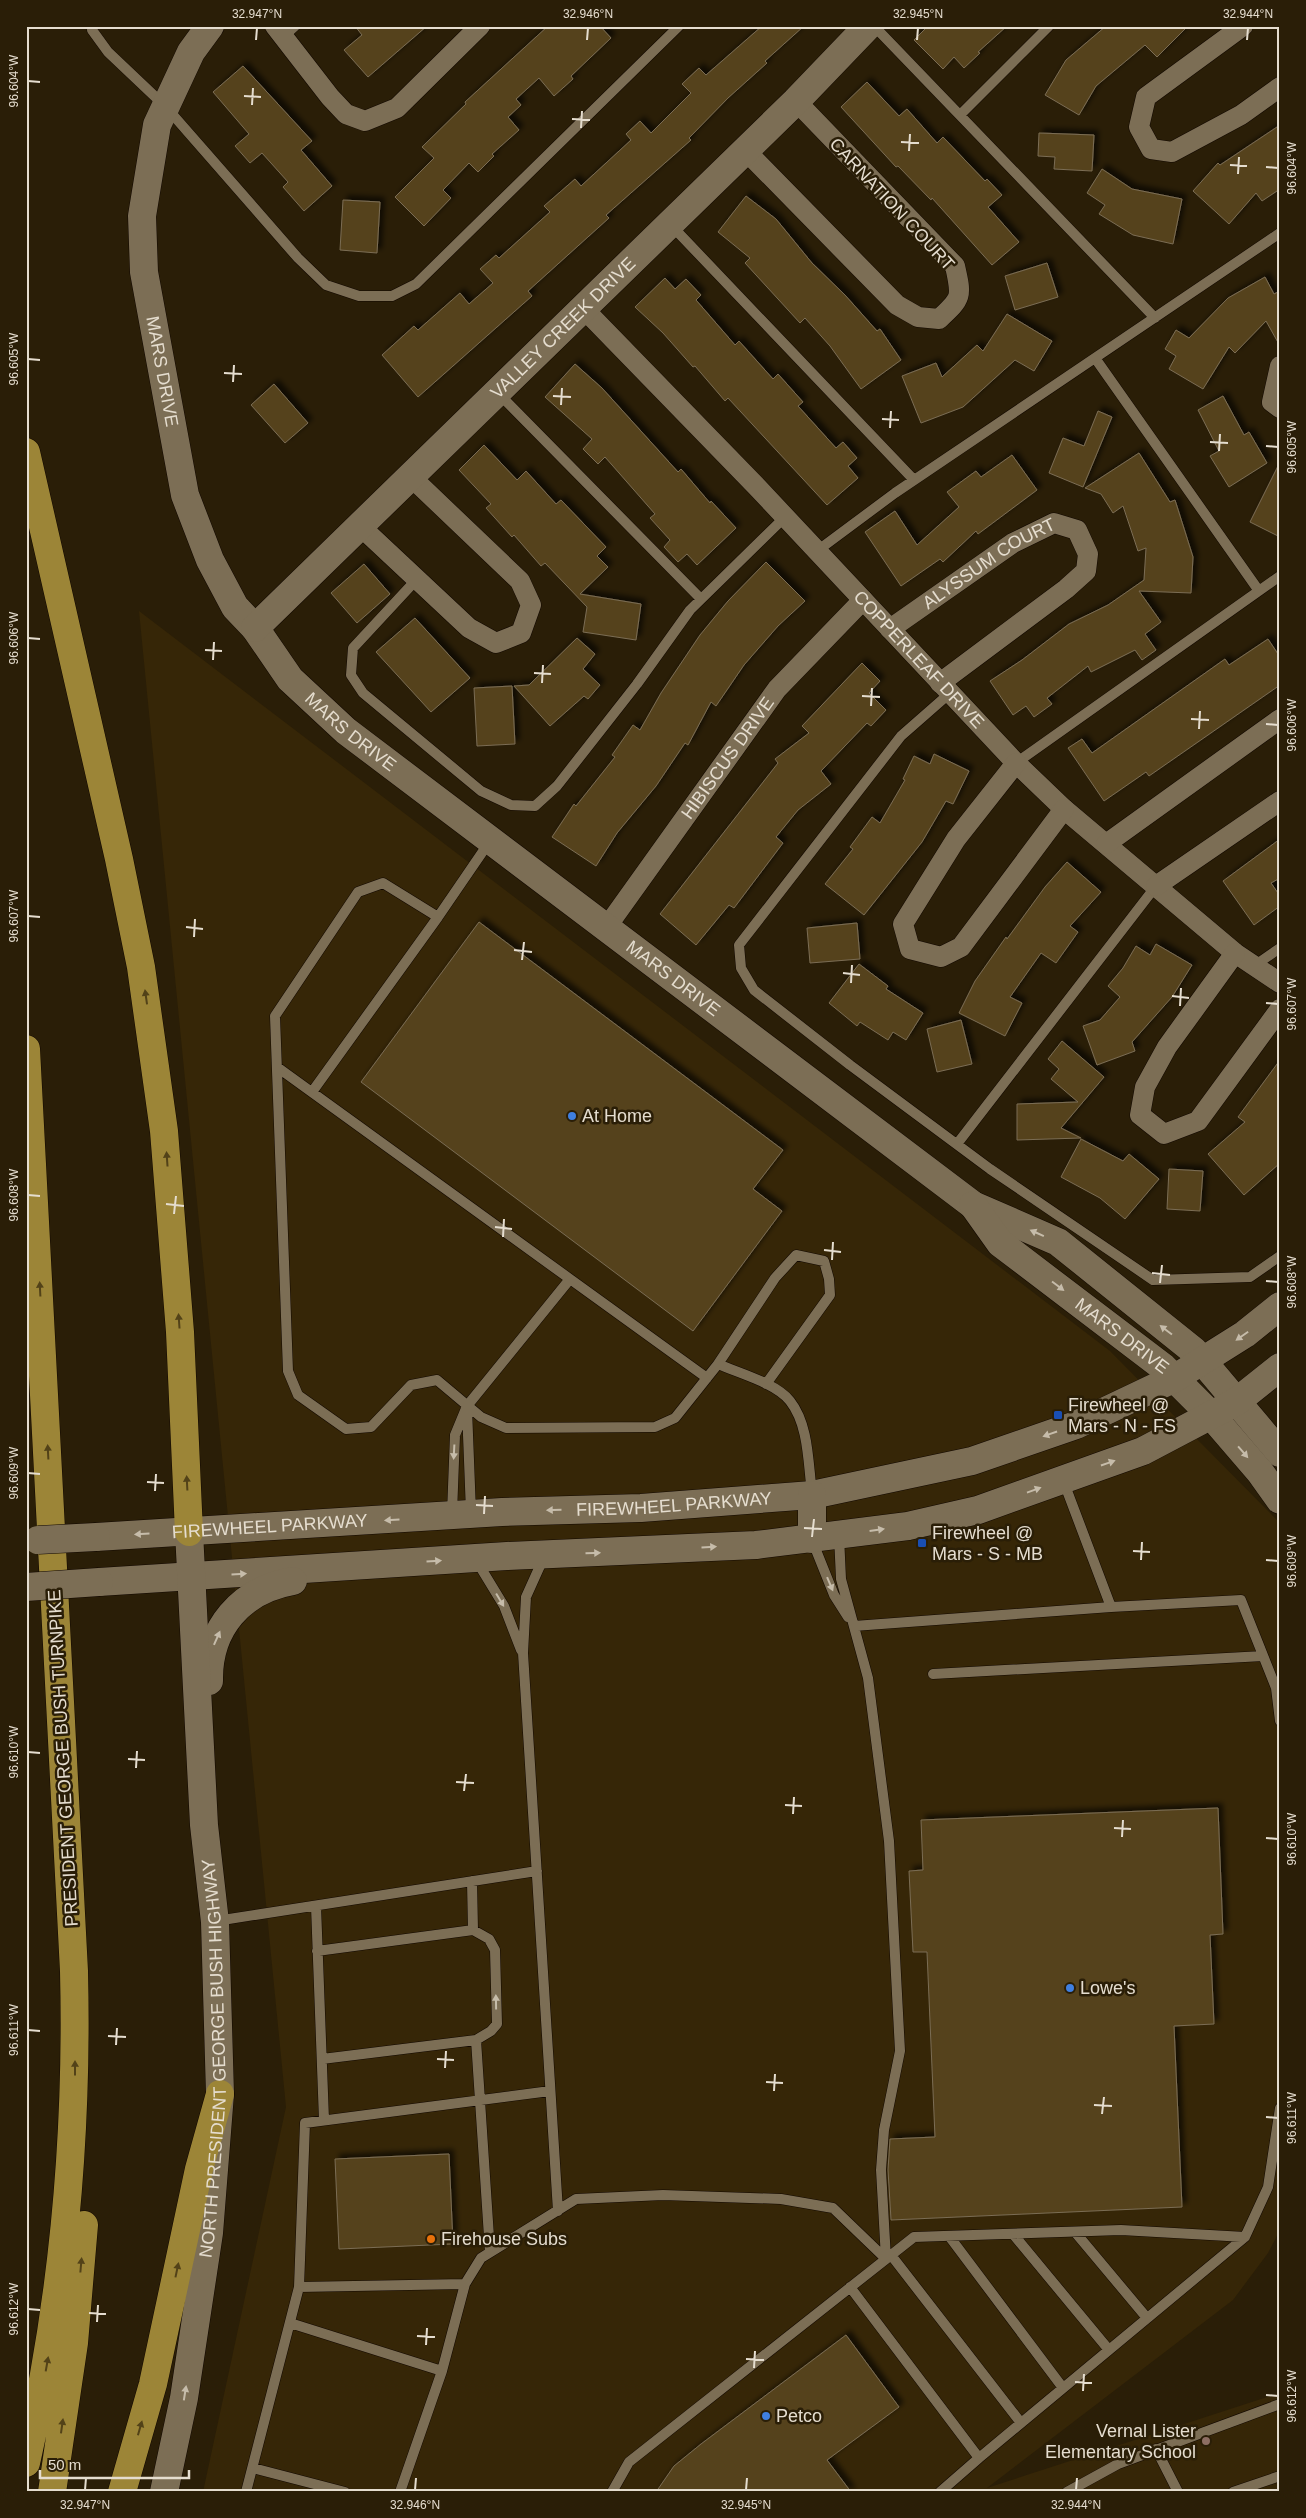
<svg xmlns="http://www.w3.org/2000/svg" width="1306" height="2518" viewBox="0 0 1306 2518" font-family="Helvetica,sans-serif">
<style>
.built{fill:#362607}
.building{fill:#55421e;stroke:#7b6d54;filter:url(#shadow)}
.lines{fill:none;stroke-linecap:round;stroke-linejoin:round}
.lane-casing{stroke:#120800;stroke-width:11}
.street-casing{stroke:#120800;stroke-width:21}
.secondary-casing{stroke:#120800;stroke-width:29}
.highway-casing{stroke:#120800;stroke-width:29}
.lane{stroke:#7c6e55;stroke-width:10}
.street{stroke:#7c6e55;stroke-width:20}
.secondary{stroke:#7c6e55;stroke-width:28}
.highway{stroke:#9c8537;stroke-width:28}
.secondary-bridge-casing{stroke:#120800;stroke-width:29;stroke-linecap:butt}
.secondary-bridge{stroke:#7c6e55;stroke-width:28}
.oneway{fill:#524218}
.oneway2{fill:#c6bcaa}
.ticks{fill:none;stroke:#e5ddcf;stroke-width:2}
.shop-dot{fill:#3f7fe0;stroke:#2a1e07;stroke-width:2}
.transit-dot{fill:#1a4fb4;stroke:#2a1e07;stroke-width:2}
.food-dot{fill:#e8710a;stroke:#2a1e07;stroke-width:2}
.education-dot{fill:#8d6e63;stroke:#2a1e07;stroke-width:2}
.labels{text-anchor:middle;stroke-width:5;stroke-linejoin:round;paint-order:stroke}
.street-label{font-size:18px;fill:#e5ddcf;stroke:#2a1e07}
.poi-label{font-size:18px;fill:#e5ddcf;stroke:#2a1e07;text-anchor:start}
.neatline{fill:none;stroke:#e5ddcf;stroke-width:2}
.ticks-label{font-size:12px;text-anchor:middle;fill:#e5ddcf}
</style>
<defs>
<filter id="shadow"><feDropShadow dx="4.5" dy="-4.5" stdDeviation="2.5" flood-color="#0009"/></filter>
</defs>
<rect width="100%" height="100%" fill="#2a1e07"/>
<path class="built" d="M139 611 1110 1351 1280 1523V2230L1268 2253 1233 2300 987 2488 1280 2393V2492H203L286 2107Z"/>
<path class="building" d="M355 26H427L368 77 344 50 362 35Z
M548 26H600L611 38 571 76 573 79 554 96 539 78 516 99 521 105 508 117 519 130 492 154 494 156 478 172 469 163 443 190 451 198 424 226 395 197 434 158 422 147 466 104 465 102Z
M762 26H804L765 61 767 63 728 98 689 138 691 140 606 215 609 218 528 291 532 296 418 397 382 355 414 326 418 330 460 293 469 304 493 283 480 269 496 255 499 258 550 212 544 206 575 179 581 186 631 140 626 134 640 121 651 133 691 93 682 84 699 68 706 75Z
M928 26H1007L978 52 980 53 964 68 954 57 943 69 914 40Z
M1106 26H1188L1157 57 1145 45 1096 86 1079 115 1045 95 1066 60Z
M243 66 312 141 301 150 332 186 304 211 283 187 288 182 262 153 250 163 235 146 249 134 213 92Z
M867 82 899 116 907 109 937 143 943 137 985 181 987 179 1002 195 988 207 1019 242 992 265 932 198 931 200 898 166 896 167 841 107Z
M1280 125V189L1262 201 1256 193 1229 224 1193 191 1218 163 1220 165Z
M1039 133 1094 135 1092 171 1054 169 1055 157 1038 156Z
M1102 169 1132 189 1182 199 1173 244 1133 235 1099 214 1105 205 1087 193Z
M746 196 776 219 812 263 845 295 877 331 880 329 901 360 861 389 830 346 805 318 800 323 745 263 750 258 718 232Z
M343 200 380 202 377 253 340 250Z
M1047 263 1058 297 1015 310 1005 276Z
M1265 277 1274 294 1280 291V346L1266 321 1235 353 1229 347 1203 389 1169 369 1176 356 1165 349 1176 330 1189 338 1228 298Z
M665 278 675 289 686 279 701 295 696 300 735 345 739 341 773 379 778 374 803 402 798 406 836 448 843 442 857 458 848 466 858 478 827 505 728 398 725 401 695 366 693 367 663 333 635 307Z
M1007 314 1052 341 1034 371 1015 360 963 407 921 423 902 376 936 363 942 377 977 345 983 351Z
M575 364 602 388 678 472 681 469 710 503 711 501 736 528 697 565 687 554 678 562 664 547 670 540 650 518 655 514 605 457 598 464 583 449 592 439 545 397Z
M274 384 308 423 285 443 251 405Z
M1223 396 1244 435 1249 432 1267 463 1229 487 1210 456 1219 451 1198 410Z
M1098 411 1112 417 1083 487 1049 473 1063 438 1084 446Z
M484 445 517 480 526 471 556 504 561 500 606 547 597 556 608 567 580 594 641 604 636 640 583 632 587 607 545 563 541 566 514 535 512 537 486 508 491 504 459 470Z
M1139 453 1170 502 1175 500 1193 557 1191 593 1139 591 1161 622 1145 634 1156 650 1142 660 1135 650 1091 672 1088 666 1047 698 1052 704 1034 717 1026 706 1013 715 990 681 1022 660 1069 624 1108 605 1144 580 1146 548 1138 551 1123 506 1113 513 1101 494 1085 488Z
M1012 455 1037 490 978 534 976 531 943 562 940 559 901 586 865 532 895 511 917 545 959 507 947 492 976 471 981 477Z
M1280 462V537L1250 522Z
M766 562 805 601 778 626 744 665 716 706 711 702 688 745 685 743 656 786 617 833 596 866 552 837 574 804 576 806 615 757 612 755 633 725 640 730 661 693 700 635 728 601Z
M364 564 390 594 357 623 331 593Z
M415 618 470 678 431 712 376 652Z
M577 638 595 654 583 669 600 685 588 699 584 696 550 726 514 686 529 685Z
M1268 639 1280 657V685L1149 776 1146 772 1104 801 1068 748 1082 739 1092 753 1225 659 1229 665Z
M862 663 880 681 869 693 886 710 871 726 867 723 821 771 831 784 798 810 776 837 783 843 734 908 729 905 696 945 660 914 778 763 775 759 809 733 802 726Z
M512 686 515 744 477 746 474 688Z
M934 754 969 771 953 804 946 801 922 842 864 915 825 884 853 849 850 847 872 817 880 823 905 780 903 779 914 756 930 764Z
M1280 839V878L1271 883 1280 896V906L1254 925 1223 881Z
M1067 862 1101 892 1070 926 1078 932 1056 963 1041 953 1010 997 1022 1003 1005 1036 959 1013 975 981 1006 937 1007 939 1045 887Z
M479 922 783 1150 753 1189 782 1211 693 1331 361 1082Z
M857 923 860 959 810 963 807 928Z
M1156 944 1192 965 1172 997 1132 1042 1135 1051 1097 1065 1083 1026 1100 1020 1120 997 1108 986 1123 968 1136 946 1150 955Z
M859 964 888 986 886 989 923 1013 906 1040 893 1032 888 1040 860 1022 857 1026 829 1003Z
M961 1020 972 1064 937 1072 927 1029Z
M1062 1041 1104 1077 1061 1128 1081 1138 1017 1140V1104L1078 1102 1051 1079 1059 1069 1048 1059Z
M1280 1060V1163L1244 1195 1208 1154 1245 1122 1238 1117Z
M1081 1139 1123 1161 1129 1154 1159 1179 1125 1219 1100 1198 1061 1177Z
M1169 1169 1203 1171 1200 1211 1167 1209Z
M1218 1808 1223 1934 1210 1935 1214 2024 1174 2026 1182 2207 891 2220 888 2170 890 2139 935 2137 927 1952H913L909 1871 923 1870 921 1820Z
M449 2154 453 2244 339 2249 335 2159Z
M846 2335 899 2407 827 2460 851 2492H656L674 2466 701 2444Z"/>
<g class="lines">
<g class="lane-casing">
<path id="lane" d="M92 26V30L108 52 166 107 298 258 326 285 359 296H392L416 284 679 26
M874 26 1155 318
M283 37 295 26
M960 115 1049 26
M670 224 914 480
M1095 358 1259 591
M498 393 701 599
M817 551 895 493 1280 233
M417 579 353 648 351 675 363 693 481 791 511 805 535 806 557 786 637 684 690 610 785 517
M950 693 901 736 739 945 741 968 754 990 850 1065 990 1169 1153 1280 1250 1277 1280 1256
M1016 763 1280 576
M490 841 438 917 383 883 358 892 275 1016 288 1371 298 1395 346 1429 371 1427 411 1385 437 1380 481 1417 506 1428 655 1427 675 1418 718 1364C738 1373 776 1383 790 1401 809 1425 808 1463 812 1493
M1254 966 1280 948
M277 1067 570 1279
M312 1092 438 917
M957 1144 1156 886
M718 1364 775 1278 796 1255 824 1261 829 1279 830 1295 766 1384
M467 1409 471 1512
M1063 1480 1111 1607 1241 1600 1276 1688 1280 1721
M452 1513 455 1435 467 1406 570 1279 707 1378
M839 1536 841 1579 868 1678 889 1841 900 2051 884 2130 881 2170 886 2259
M812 1540 834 1595 848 1617
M544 1557 526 1597 523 1653 558 2211
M476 1560 504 1606 521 1650
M854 1626 1111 1607
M933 1674 1263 1656
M472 1881 473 1930
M316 1906 324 2120
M216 1921 537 1871
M317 1951 473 1930 489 1939 495 1950 497 2024 491 2031 476 2040 322 2059
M476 2040 490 2252
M1075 2232 1147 2318
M1013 2234 1109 2350
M949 2236 1063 2388
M891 2255 1021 2423
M299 2287 465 2284
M850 2287 979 2458 940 2492
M290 2323 442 2371
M1156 2449 1178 2492
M979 2458 1245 2237
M253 2468 345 2492
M246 2492 299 2287 305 2123 550 2091
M400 2492 442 2371 465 2284 481 2258 576 2199 663 2195 781 2199 833 2208 886 2259
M612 2492 629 2462 914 2237 1121 2230 1245 2237 1268 2187 1280 2108
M1067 2492 1118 2464 1280 2404
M1233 2492 1280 2476"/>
</g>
<g class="street-casing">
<g id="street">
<path d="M275 26 330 97 346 114 365 121 397 108 480 26"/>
<path d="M1243 26 1146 97 1139 127 1151 149 1172 152 1241 115 1280 87"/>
<path d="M745 150 897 305 918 317 939 319C962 298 962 297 955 266L796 101"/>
<path id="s1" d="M583 308 757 487 1016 763 1064 809 1235 953 1280 983"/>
<path d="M1280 366 1272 402 1280 408"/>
<path d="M359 525 469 628 496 643 521 633 531 605 520 581 409 475"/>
<path id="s2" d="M890 629 1013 543 1054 523 1077 530 1088 554 1086 571 1066 589 940 683"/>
<path d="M1016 763 956 839 903 924 910 949 941 957 961 947 1064 809"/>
<path d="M1106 844 1280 719"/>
<path d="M1156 886 1280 801"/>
<path id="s3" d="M606 928 777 689 863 600"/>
<path d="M1235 953 1167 1047 1145 1087 1140 1115 1164 1134 1198 1121 1280 1009"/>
</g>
</g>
<g class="secondary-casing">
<g id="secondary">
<path id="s4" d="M210 26 191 52 157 125 142 216 144 272 185 495 210 560 235 607 255 628 290 679 346 731 973 1205 1058 1242 1194 1351 1280 1453"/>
<path id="s5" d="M255 628 796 101 868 26"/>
<path id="s6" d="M973 1205 1000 1243 1163 1367 1211 1415 1260 1472 1280 1500"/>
<path id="s7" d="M96 1537 502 1512 641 1508 812 1495 972 1461 1076 1425 1175 1378 1245 1334 1280 1306"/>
<path d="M812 1539V1495"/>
<path d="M99 1582 507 1556 756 1545 908 1526 978 1510 1143 1451 1236 1402 1280 1367"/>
<path d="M209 1681C208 1628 241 1590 293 1581"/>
<path id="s8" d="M164 2492 184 2398 209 2233 220 2094 215 1922 204 1825 189 1532"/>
</g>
</g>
<g class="highway-casing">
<path id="highway" d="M26 452 119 859 141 967 164 1131 180 1332 189 1532
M26 1049 74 1971C78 2137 63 2301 26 2463
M52 2492 74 2343 84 2225
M122 2492 153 2384 199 2169 220 2094"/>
</g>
<use href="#lane" class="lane"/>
<use href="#street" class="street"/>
<use href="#secondary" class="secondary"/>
<use href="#highway" class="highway"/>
<g class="secondary-bridge-casing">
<path id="secondary-bridge" d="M38 1540 96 1537
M26 1587 99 1582"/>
</g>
<use href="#secondary-bridge" class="secondary-bridge"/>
</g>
<defs><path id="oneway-solid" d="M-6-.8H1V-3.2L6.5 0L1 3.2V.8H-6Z" transform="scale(1.25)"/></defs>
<g class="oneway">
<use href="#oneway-solid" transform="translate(146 997) rotate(-98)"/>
<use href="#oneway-solid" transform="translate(167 1159) rotate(-94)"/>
<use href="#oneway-solid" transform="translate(40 1289) rotate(-93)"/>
<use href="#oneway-solid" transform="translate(179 1321) rotate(-94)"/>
<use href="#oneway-solid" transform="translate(48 1452) rotate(-93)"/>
<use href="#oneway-solid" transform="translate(187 1483) rotate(-93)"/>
<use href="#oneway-solid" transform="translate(75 2068) rotate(-90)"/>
<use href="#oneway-solid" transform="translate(81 2265) rotate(-85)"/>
<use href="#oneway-solid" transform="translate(177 2270) rotate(-78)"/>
<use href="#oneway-solid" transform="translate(47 2364) rotate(-80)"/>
<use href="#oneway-solid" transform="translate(62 2426) rotate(-82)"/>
<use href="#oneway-solid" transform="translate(140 2428) rotate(-74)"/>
</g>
<g class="oneway2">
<use href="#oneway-solid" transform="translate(1037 1233) rotate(-156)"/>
<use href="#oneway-solid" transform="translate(1058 1286) rotate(37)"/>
<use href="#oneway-solid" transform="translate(1166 1330) rotate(-143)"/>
<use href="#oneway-solid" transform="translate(1242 1336) rotate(145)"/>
<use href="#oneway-solid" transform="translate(1050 1434) rotate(161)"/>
<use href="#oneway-solid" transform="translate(454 1452) rotate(93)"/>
<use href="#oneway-solid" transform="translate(1243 1452) rotate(49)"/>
<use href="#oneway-solid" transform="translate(1108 1463) rotate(-19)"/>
<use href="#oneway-solid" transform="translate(1034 1490) rotate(-20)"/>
<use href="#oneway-solid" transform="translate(554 1510) rotate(178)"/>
<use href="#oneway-solid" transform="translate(392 1520) rotate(176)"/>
<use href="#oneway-solid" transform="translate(877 1530) rotate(-8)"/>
<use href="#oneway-solid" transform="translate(142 1534) rotate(177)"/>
<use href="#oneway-solid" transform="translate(709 1547) rotate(-3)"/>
<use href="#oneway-solid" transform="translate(593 1553) rotate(-2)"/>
<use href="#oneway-solid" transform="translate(434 1561) rotate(-4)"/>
<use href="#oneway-solid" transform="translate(239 1574) rotate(-3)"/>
<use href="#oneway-solid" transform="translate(830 1584) rotate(67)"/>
<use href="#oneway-solid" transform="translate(500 1600) rotate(59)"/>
<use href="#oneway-solid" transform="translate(217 1638) rotate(-66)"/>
<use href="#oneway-solid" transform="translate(496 2002) rotate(-91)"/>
<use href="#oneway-solid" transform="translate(185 2393) rotate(-81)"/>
</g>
<path class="ticks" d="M256 40 257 28M587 40 588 28M917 40 918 28M1247 40 1248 28M28 81 40 82M244 96 261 97M252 105 253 88M572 119 590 120M581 128 582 111M901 142 919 143M909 151 910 134M1230 165 1247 166M1266 167 1278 168M1238 174 1239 157M28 359 40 360M224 373 242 374M233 382 234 365M553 396 571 397M561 405 562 388M882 419 899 420M890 428 891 411M1210 442 1228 443M1266 446 1278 447M1219 451 1220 434M28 638 40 639M205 650 222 651M213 660 214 642M534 673 551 674M542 683 543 665M862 696 880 697M871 706 872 688M1191 719 1209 720M1266 724 1278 725M1199 729 1200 711M28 916 40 917M186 927 203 929M194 937 195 919M514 950 532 952M522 960 524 942M843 973 860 975M851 983 852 965M1172 996 1189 998M1266 1003 1278 1004M1180 1006 1181 988M28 1195 40 1196M166 1204 184 1206M174 1214 176 1196M495 1227 512 1229M503 1237 504 1219M824 1250 841 1252M832 1260 833 1242M1152 1273 1170 1275M1266 1281 1278 1282M1160 1283 1162 1265M28 1473 40 1474M147 1482 164 1483M155 1491 156 1474M476 1505 493 1506M484 1514 485 1496M804 1528 822 1529M812 1537 814 1519M1133 1551 1150 1552M1141 1560 1142 1542M1266 1560 1278 1561M28 1752 40 1753M128 1759 145 1760M136 1768 137 1751M456 1782 474 1783M464 1791 466 1774M785 1805 802 1806M793 1814 794 1797M1114 1828 1131 1829M1122 1837 1123 1820M1266 1838 1278 1839M28 2030 40 2031M108 2036 126 2037M116 2045 117 2028M437 2059 454 2060M445 2068 446 2051M766 2082 783 2083M774 2091 775 2074M1094 2105 1112 2106M1102 2114 1104 2097M1266 2117 1278 2118M28 2309 40 2310M89 2313 106 2314M97 2322 98 2305M417 2336 435 2337M426 2345 427 2328M746 2359 764 2360M754 2368 755 2351M1075 2382 1092 2383M1083 2391 1084 2374M1266 2395 1278 2396M85 2490 86 2478M415 2490 416 2478M746 2490 747 2478M1076 2490 1077 2478"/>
<g class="shop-dot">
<circle cx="572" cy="1116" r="5"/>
<circle cx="1070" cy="1988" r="5"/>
<circle cx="766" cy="2416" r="5"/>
</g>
<g class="transit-dot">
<rect x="1053" y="1410" width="10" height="10" rx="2.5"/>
<rect x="917" y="1538" width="10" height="10" rx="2.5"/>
</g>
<circle class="food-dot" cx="431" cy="2239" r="5"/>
<circle class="education-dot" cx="1206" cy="2441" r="5"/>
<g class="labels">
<g class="street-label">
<text transform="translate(892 204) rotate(47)" y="6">CARNATION COURT</text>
<text dy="6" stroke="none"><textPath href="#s5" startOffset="430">VALLEY CREEK DRIVE</textPath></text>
<text dy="6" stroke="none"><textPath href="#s4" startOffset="362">MARS DRIVE</textPath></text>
<text dy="6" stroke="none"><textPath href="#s2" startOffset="119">ALYSSUM COURT</textPath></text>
<text dy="6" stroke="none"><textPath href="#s1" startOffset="486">COPPERLEAF DRIVE</textPath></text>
<text dy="6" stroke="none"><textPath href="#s4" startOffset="782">MARS DRIVE</textPath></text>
<text dy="6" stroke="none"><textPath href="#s3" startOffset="209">HIBISCUS DRIVE</textPath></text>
<text dy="6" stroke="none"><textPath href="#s4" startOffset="1188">MARS DRIVE</textPath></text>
<text dy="6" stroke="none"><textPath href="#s6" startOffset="200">MARS DRIVE</textPath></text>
<text dy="6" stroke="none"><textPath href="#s7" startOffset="579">FIREWHEEL PARKWAY</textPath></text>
<text dy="6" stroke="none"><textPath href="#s7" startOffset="174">FIREWHEEL PARKWAY</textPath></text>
<text transform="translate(63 1758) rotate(-93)" y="6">PRESIDENT GEORGE BUSH TURNPIKE</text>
<text dy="6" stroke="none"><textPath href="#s8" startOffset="438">NORTH PRESIDENT GEORGE BUSH HIGHWAY</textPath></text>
</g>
<g class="poi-label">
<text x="582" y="1122">At Home</text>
<text x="1068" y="1411">Firewheel @<tspan x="1068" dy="21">Mars - N - FS</tspan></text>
<text x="932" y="1539">Firewheel @<tspan x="932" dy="21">Mars - S - MB</tspan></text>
<text x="1080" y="1994">Lowe's</text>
<text x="441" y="2245">Firehouse Subs</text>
<text x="776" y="2422">Petco</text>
<text x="1196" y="2437" text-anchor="end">Vernal Lister<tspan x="1196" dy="21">Elementary School</tspan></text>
</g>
</g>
<rect width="1306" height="2518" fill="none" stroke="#2a1e07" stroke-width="55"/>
<path d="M40 2470v8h149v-8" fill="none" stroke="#e5ddcf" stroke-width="2.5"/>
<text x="48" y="2470" font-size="15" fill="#e5ddcf" stroke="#2a1e07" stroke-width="4" paint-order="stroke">50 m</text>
<rect x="28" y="28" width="1250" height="2462" class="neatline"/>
<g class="ticks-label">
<text x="257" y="18">32.947°N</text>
<text x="588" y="18">32.946°N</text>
<text x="918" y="18">32.945°N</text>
<text x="1248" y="18">32.944°N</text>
<text transform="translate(14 81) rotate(-90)" y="4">96.604°W</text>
<text transform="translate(1292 168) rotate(-90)" y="4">96.604°W</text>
<text transform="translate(14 359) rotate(-90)" y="4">96.605°W</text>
<text transform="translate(1292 447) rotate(-90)" y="4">96.605°W</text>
<text transform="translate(14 638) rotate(-90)" y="4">96.606°W</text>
<text transform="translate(1292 725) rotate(-90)" y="4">96.606°W</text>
<text transform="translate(14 916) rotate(-90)" y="4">96.607°W</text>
<text transform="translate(1292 1004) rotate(-90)" y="4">96.607°W</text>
<text transform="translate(14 1195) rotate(-90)" y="4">96.608°W</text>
<text transform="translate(1292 1282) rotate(-90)" y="4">96.608°W</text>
<text transform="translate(14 1473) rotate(-90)" y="4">96.609°W</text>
<text transform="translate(1292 1561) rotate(-90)" y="4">96.609°W</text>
<text transform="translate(14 1752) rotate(-90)" y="4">96.610°W</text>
<text transform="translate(1292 1839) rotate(-90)" y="4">96.610°W</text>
<text transform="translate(14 2030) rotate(-90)" y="4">96.611°W</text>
<text transform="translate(1292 2118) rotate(-90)" y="4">96.611°W</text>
<text transform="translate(14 2309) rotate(-90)" y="4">96.612°W</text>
<text transform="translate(1292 2396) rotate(-90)" y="4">96.612°W</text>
<text x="85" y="2509">32.947°N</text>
<text x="415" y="2509">32.946°N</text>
<text x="746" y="2509">32.945°N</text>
<text x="1076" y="2509">32.944°N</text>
</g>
</svg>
